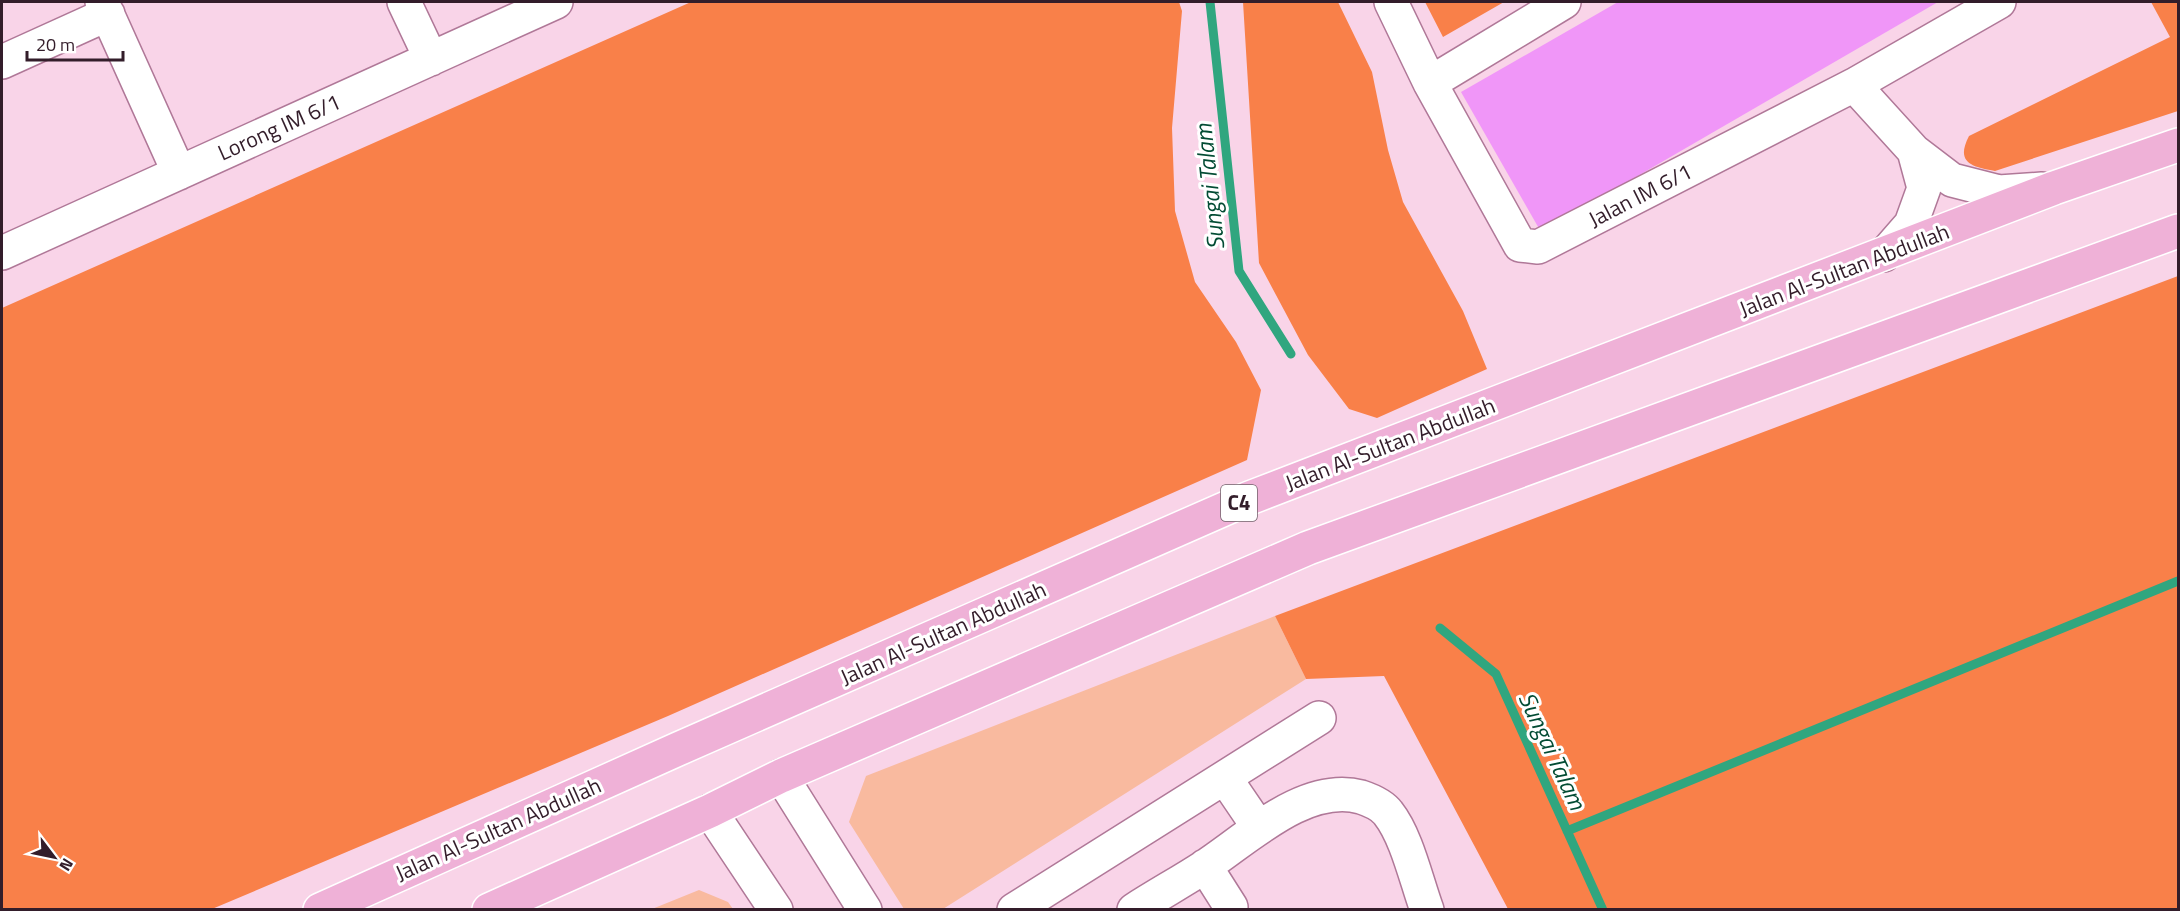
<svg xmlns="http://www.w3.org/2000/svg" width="2180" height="911" viewBox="0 0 2180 911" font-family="'Titillium Web',sans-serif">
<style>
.green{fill:#f9ba9f}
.forest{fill:#f98049}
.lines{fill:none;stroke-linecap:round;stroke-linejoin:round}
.stream{stroke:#30a67f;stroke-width:9}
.building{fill:#f096f8}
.minor-casing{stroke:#b07898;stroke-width:36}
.major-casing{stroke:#fff;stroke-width:36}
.minor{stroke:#fff;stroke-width:33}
.major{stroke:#efb1d7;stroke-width:33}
.labels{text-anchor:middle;stroke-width:6;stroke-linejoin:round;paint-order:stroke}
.shield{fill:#fff;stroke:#70616a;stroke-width:1.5}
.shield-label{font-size:21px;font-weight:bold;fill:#331d2a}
.street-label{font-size:22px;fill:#331d2a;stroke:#fff}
.water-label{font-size:24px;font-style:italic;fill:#034c34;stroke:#fff}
</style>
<rect width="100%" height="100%" fill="#f9d4e8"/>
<path class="green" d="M1275 616 1306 679 943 909H904L849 822 866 776Z
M699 890 728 902 733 909H652Z"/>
<path class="forest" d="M691 2H1179L1182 11 1172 128 1175 211 1195 282 1236 342 1261 390 1247 460 668 716 212 909H2V308Z
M1243 2H1338L1372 72 1388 150 1403 202 1463 311 1487 369 1377 418 1349 409 1308 355 1259 263Z
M1425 2H1504L1443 37Z
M2151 2H2178V111L1995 171C1972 167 1955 163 1969 136L2170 37Z
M2178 276V909H1508L1384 676 1306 679 1275 616Z"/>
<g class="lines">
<path class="stream" d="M1210 2 1239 271 1291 354
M1440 628 1496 674 1603 910
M1567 831 2178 581"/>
</g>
<path class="building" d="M1618 2H1938L1541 232 1461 92Z"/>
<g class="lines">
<g class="minor-casing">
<path id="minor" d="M102 2 179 173
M404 2 431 59
M1391 2 1430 83 1520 245 1538 247 1854 85 1999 2
M2 62 108 14
M1430 83 1564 2
M1854 85 1914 151 1952 180 1999 192 2042 189
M2 253 556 2
M1884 255 1911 224 1924 188 1914 151
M781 776 865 910
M1225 778 1259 828
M710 811 776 910
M1205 866 1231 907
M1014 910 1319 718
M1134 910C1157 895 1181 882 1204 867 1247 839 1305 782 1361 797 1370 800 1382 805 1388 813 1407 837 1416 880 1427 910"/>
</g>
<g class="major-casing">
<path id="major" d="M320 910 678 749 1247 499 2054 188 2178 145
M489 910 710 811 781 776 1308 548 2178 231"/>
</g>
<use href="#minor" class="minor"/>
<use href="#major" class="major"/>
</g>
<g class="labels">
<rect class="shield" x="1221" y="485" width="36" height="36" rx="4.5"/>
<g class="shield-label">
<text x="1239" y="510">C4</text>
</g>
<g class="street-label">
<text transform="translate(279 127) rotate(-24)" y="8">Lorong IM 6/1</text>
<text transform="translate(1640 195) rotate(-27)" y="8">Jalan IM 6/1</text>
<text transform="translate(1844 270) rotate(-21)" y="8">Jalan Al-Sultan Abdullah</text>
<text transform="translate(1390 444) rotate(-21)" y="8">Jalan Al-Sultan Abdullah</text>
<text transform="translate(943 633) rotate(-24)" y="8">Jalan Al-Sultan Abdullah</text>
<text transform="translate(498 829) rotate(-24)" y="8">Jalan Al-Sultan Abdullah</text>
</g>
<g class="water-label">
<text transform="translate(1210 187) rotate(-96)" y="8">Sungai Talam</text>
<text transform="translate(1552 751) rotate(65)" y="8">Sungai Talam</text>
</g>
</g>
<rect width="2180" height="911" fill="none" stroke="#331d2a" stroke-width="6"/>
<g transform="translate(54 857) rotate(122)" stroke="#ffffff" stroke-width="4.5" paint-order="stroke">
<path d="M0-4.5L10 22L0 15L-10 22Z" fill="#331d2a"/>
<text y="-9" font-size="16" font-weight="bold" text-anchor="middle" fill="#331d2a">N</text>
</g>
<path d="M27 51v9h96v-9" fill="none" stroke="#331d2a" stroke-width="3"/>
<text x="36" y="51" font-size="18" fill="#331d2a" stroke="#ffffff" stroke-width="4.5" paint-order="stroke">20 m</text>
</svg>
